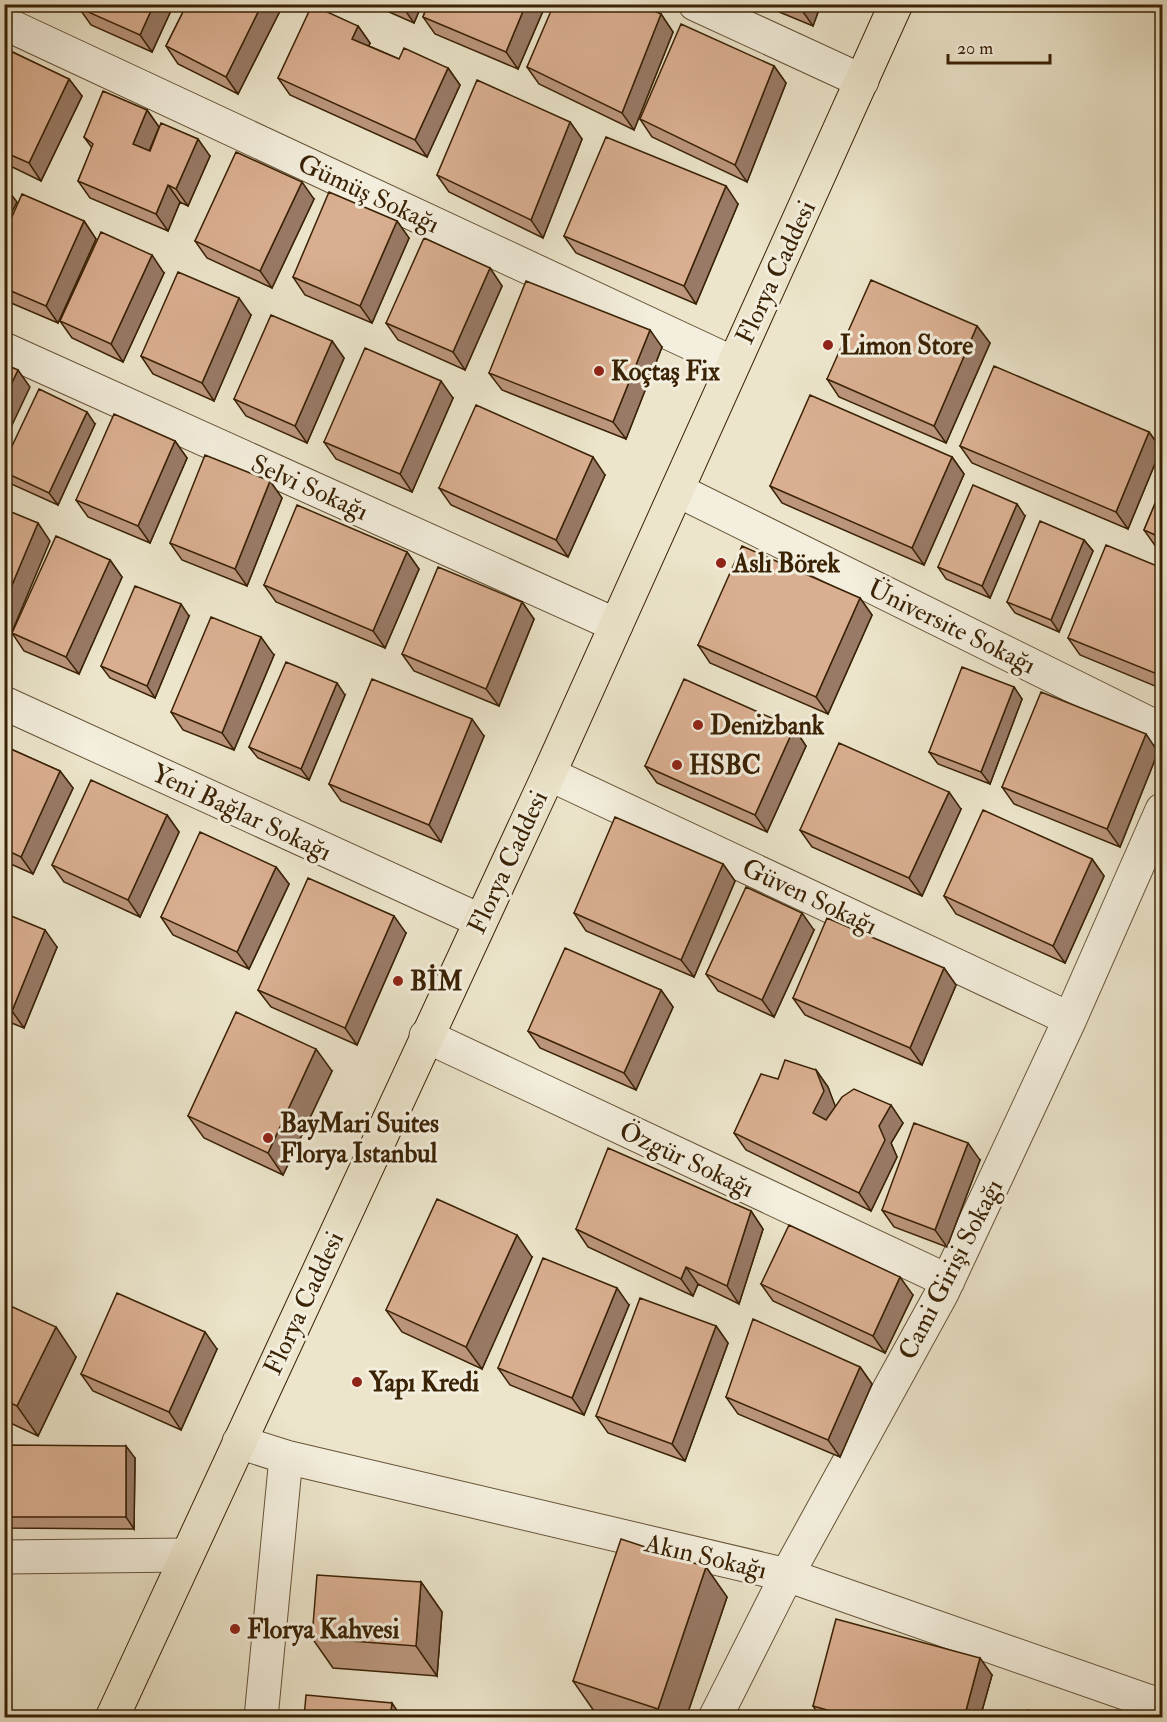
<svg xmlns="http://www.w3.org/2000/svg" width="1167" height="1722" viewBox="0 0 1167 1722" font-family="'IM FELL Double Pica',serif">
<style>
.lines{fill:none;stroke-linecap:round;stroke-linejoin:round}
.minor-casing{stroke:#665336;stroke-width:35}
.major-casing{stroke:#3a2205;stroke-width:35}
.minor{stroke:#f3eedd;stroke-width:33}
.major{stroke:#ece5cb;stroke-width:33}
.wall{fill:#bb967d;stroke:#3a2205;stroke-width:1.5}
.shaded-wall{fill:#997a66;stroke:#3a2205;stroke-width:1.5}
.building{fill:#daaf91;stroke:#3a2205;stroke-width:1.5}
.poi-dot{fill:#8f2418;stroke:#f3eedd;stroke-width:2}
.labels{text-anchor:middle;stroke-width:6;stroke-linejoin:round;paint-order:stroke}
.street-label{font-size:26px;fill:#3a2205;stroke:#f3eedd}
.poi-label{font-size:26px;font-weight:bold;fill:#3a2205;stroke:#f3eedd;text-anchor:start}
</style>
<rect width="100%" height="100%" fill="#ece5cb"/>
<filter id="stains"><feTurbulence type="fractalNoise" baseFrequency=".00333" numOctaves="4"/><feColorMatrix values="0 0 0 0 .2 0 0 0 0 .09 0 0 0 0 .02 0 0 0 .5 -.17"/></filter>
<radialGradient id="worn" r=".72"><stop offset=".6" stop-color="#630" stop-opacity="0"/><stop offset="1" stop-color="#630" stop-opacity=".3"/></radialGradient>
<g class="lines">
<g class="minor-casing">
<path id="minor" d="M695 4 862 81
M4 23 733 363
M4 349 616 625
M677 490 1162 730
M4 703 479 920
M549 774 1070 1019
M426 1036 948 1281
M239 1442 286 1457 787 1575 1162 1706
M4 1557 187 1555
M261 1718 286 1457
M715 1718 787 1575 942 1293 1070 1019 1162 810"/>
</g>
<g class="major-casing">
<path id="major" d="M112 1718 549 774 896 4"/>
</g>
<use href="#minor" class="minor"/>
<use href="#major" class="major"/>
</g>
<path class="wall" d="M47 4H66L63 11Z
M174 4 152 52 91 25 79 8Z
M187 4H280L282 7 238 94 178 64 166 46Z
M371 4H422L414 23Z
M428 4H546L518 69 435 34 423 17Z
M760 4H821L813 26Z
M661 14 673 32 634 130 539 84 527 67Z
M358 26 370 43 369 46 399 59 448 68 460 85 427 157 290 95 278 78Z
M4 48 69 79 82 96 41 181 4 163Z
M774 66 786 83 747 182 652 137 640 119Z
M147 110 159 127 149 151 210 156 188 206 180 202 168 231 90 198 78 181 92 148 84 137Z
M570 122 582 139 543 238 449 192 437 175Z
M314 199 272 288 207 258 195 241Z
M738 204 696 304 576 253 564 236Z
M84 221 96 239 58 323 4 300V235Z
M397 221 409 238 372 323 305 295 293 277Z
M490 268 502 286 465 370 398 340 386 323Z
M164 273 123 362 72 338 60 321Z
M251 315 214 401 153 374 141 356Z
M977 326 990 343 946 443 839 397 827 379Z
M332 341 344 358 307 443 246 416 234 399Z
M662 347 626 439 502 390 489 373Z
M453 398 412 492 336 459 324 442Z
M95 424 58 505 9 483 4 476V463Z
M1149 432 1161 449 1128 529 972 463 960 446Z
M175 441 187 458 150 543 88 517 76 500Z
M952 457 964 474 924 565 782 503 770 486Z
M605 475 568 557 451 505 439 488Z
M270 481 282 498 247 586 182 560 170 543Z
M1162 487V550L1156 547 1144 530Z
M1025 516 990 598 946 579 938 567Z
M1084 540 1093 551 1059 632 1015 613 1007 602Z
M407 552 419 569 385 648 276 602 264 585Z
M110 560 122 577 79 674 24 651 12 633Z
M1162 568V689L1080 655 1068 638Z
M860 598 872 615 828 714 710 663 698 645Z
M522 602 534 619 499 706 414 671 402 654Z
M189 616 155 698 110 678 101 666Z
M274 655 234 750 183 730 171 712Z
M1014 687 1022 699 990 784 938 764 929 752Z
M345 695 309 780 258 758 249 747Z
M794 728 806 746 767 832 657 783 645 766Z
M484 736 441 842 341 801 329 784Z
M4 746 60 771 73 788 33 874 4 861Z
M1158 752 1120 847 1014 804 1002 787Z
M961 809 922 896 812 847 800 830Z
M167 815 179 832 140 917 64 882 52 865Z
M1092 859 1104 876 1065 963 956 914 944 896Z
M723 864 735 881 694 977 586 931 574 913Z
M276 867 289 884 249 969 173 935 161 917Z
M4 913 57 947 24 1028 4 1020Z
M814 930 774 1017 718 991 706 974Z
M406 933 357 1045 271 1007 258 990Z
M944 968 956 985 922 1065 805 1015 793 998Z
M661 990 673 1007 636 1090 540 1048 528 1031Z
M816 1070 828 1087 835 1107 903 1123 891 1143 897 1157 871 1211 746 1150 734 1133 778 1079Z
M332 1071 283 1175 204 1138 188 1116Z
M980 1160 947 1247 894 1227 882 1210Z
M751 1211 763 1229 739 1304 698 1284 693 1296 588 1247 576 1229Z
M532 1257 482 1369 402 1332 386 1310Z
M761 1284 913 1295 885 1353 773 1301Z
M4 1303 76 1357 38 1436 4 1420Z
M629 1305 584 1415 510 1385 498 1368Z
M716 1326 728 1343 685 1461 608 1433 596 1416Z
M217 1349 181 1430 93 1391 81 1374Z
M860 1367 872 1384 840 1457 738 1414 726 1397Z
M4 1445 135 1458 134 1529 4 1528Z
M706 1567 727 1597 686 1718H615L594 1711 573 1681Z
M421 1582 442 1612 437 1676 333 1668 312 1638Z
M992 1675 980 1718H821L813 1706Z"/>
<path class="shaded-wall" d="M59 4H66L63 11Z
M154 4H174L152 52 140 35Z
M262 4H280L282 7 238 94 226 77Z
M403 4H422L414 23 402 6Z
M526 4H546L518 69 506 52Z
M802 4H821L813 26 801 9Z
M661 14 673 32 634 130 622 113Z
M358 26 370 43 364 56 352 39Z
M774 66 786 83 747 182 735 165Z
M448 68 460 85 427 157 415 140Z
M69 79 82 96 41 181 29 163Z
M147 110 159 127 145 161 133 144Z
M570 122 582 139 543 238 531 220Z
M198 139 210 156 188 206 176 189Z
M302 182 314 199 272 288 260 271Z
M4 185 17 202 4 228Z
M168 185 180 202 168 231 156 214Z
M726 186 738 204 696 304 684 286Z
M84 221 96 239 58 323 46 306Z
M397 221 409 238 372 323 360 306Z
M152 255 164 273 123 362 111 344Z
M490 268 502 286 465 370 453 352Z
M239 298 251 315 214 401 202 383Z
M977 326 990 343 946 443 934 426Z
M650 330 662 347 626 439 613 422Z
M332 341 344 358 307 443 295 426Z
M18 370 30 387 4 442V399Z
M441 381 453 398 412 492 400 474Z
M87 412 95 424 58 505 49 493Z
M1149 432 1161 449 1128 529 1116 512Z
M175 441 187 458 150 543 138 526Z
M593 457 605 475 568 557 556 540Z
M952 457 964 474 924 565 912 548Z
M270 481 282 498 247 586 235 569Z
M1017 504 1025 516 990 598 982 586Z
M38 523 50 541 9 639 4 633V604Z
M1084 540 1093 551 1059 632 1051 620Z
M407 552 419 569 385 648 373 631Z
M110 560 122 577 79 674 66 657Z
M860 598 872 615 828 714 816 697Z
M522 602 534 619 499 706 486 689Z
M181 604 189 616 155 698 147 686Z
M261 637 274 655 234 750 222 733Z
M337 683 345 695 309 780 301 769Z
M1014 687 1022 699 990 784 981 772Z
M472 719 484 736 441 842 429 825Z
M794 728 806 746 767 832 755 815Z
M1146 734 1158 752 1120 847 1107 829Z
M60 771 73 788 33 874 21 857Z
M949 792 961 809 922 896 909 878Z
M167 815 179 832 140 917 128 900Z
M1092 859 1104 876 1065 963 1053 946Z
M723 864 735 881 694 977 681 960Z
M276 867 289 884 249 969 237 952Z
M802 913 814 930 774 1017 762 1000Z
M394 916 406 933 357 1045 345 1028Z
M45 930 57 947 24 1028 12 1011Z
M944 968 956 985 922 1065 910 1048Z
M661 990 673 1007 636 1090 624 1073Z
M316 1049 332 1071 283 1175 268 1153Z
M816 1070 828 1087 836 1108 825 1130 813 1113Z
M891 1105 903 1123 891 1143 897 1157 871 1211 859 1193 879 1126Z
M968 1143 980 1160 947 1247 935 1230Z
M751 1211 763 1229 739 1304 727 1286Z
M517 1235 532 1257 482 1369 466 1347Z
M686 1267 698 1284 693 1296 681 1279Z
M900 1277 913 1295 885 1353 873 1336Z
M617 1288 629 1305 584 1415 572 1398Z
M716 1326 728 1343 685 1461 672 1444Z
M56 1327 76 1357 38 1436 17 1406Z
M205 1332 217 1349 181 1430 169 1412Z
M860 1367 872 1384 840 1457 828 1440Z
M126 1446 135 1458 134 1529 126 1517Z
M706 1567 727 1597 686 1718H664L658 1709Z
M421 1582 442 1612 437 1676 416 1646Z
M980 1658 992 1675 980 1718H964Z
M392 1703 402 1718H390Z"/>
<path class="building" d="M81 4H154L140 35 79 8Z
M187 4H262L226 77 166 46Z
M428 4H526L506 52 423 17Z
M554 4H639L661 14 622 113 527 67Z
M790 4H802L801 9Z
M312 5 358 26 352 39 399 59 404 48 448 68 415 140 278 78Z
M681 24 774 66 735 165 640 119Z
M4 48 69 79 29 163 4 152Z
M477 80 570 122 531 220 437 175Z
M103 91 147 110 133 144 150 151 161 123 198 139 176 189 168 185 156 214 78 181 93 144 84 137Z
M606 137 726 186 684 286 564 236Z
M236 152 302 182 260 271 195 241Z
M329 192 397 221 360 306 293 277Z
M22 194 84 221 46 306 4 288V235Z
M101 232 152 255 111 344 60 321Z
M424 238 490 268 453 352 386 323Z
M178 272 239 298 202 383 141 356Z
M871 280 977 326 934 426 827 379Z
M526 281 650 330 613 422 489 373Z
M271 315 332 341 295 426 234 399Z
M365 348 441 381 400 474 324 442Z
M4 364 18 370 4 399Z
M994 366 1149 432 1116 512 960 446Z
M39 389 87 412 49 493 4 472V463Z
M810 395 952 457 912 548 770 486Z
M476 405 593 457 556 540 439 488Z
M114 414 175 441 138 526 76 500Z
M205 455 270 481 235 569 170 543Z
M973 485 1017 504 982 586 938 567Z
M1162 487V538L1144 530Z
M297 505 407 552 373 631 264 585Z
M4 509 38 523 4 604Z
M1040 521 1084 540 1051 620 1007 602Z
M56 536 110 560 66 657 12 633Z
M1106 545 1162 568V676L1068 638Z
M742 546 860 598 816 697 698 645Z
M438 567 522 602 486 689 402 654Z
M135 586 181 604 147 686 101 666Z
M211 617 261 637 222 733 171 712Z
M286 662 337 683 301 769 249 747Z
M962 667 1014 687 981 772 929 752Z
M372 679 472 719 429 825 329 784Z
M684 679 794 728 755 815 645 766Z
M1041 692 1146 734 1107 829 1002 787Z
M839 743 949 792 909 878 800 830Z
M4 746 60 771 21 857 4 849Z
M91 780 167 815 128 900 52 865Z
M983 810 1092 859 1053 946 944 896Z
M615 817 723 864 681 960 574 913Z
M200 832 276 867 237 952 161 917Z
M308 878 394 916 345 1028 258 990Z
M746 887 802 913 762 1000 706 974Z
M4 913 45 930 12 1011 4 1008Z
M827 918 944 968 910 1048 793 998Z
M565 948 661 990 624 1073 528 1031Z
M236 1012 316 1049 268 1153 188 1116Z
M785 1060 816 1070 824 1091 813 1113 826 1120 842 1097 854 1089 891 1105 879 1126 885 1140 859 1193 734 1133 761 1074 778 1079Z
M914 1123 968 1143 935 1230 882 1210Z
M608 1148 751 1211 727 1286 686 1267 681 1279 576 1229Z
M437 1199 517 1235 466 1347 386 1310Z
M789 1225 900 1277 873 1336 761 1284Z
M543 1258 617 1288 572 1398 498 1368Z
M117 1293 205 1332 169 1412 81 1374Z
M640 1298 716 1326 672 1444 596 1416Z
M4 1303 56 1327 17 1406 4 1400Z
M753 1319 860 1367 828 1440 726 1397Z
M4 1445 126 1446V1517H4Z
M621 1539 706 1567 658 1709 573 1681Z
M317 1575 421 1582 416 1646 312 1638Z
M836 1619 980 1658 964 1718H855L813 1706Z
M306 1695 392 1703 390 1718H304Z
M1027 1710 1046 1718H1025Z"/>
<g class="poi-dot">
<circle cx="828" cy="345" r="6"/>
<circle cx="599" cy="371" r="6"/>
<circle cx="721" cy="563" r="6"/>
<circle cx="698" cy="725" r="6"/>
<circle cx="677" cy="765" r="6"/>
<circle cx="398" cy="981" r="6"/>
<circle cx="268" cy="1138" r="6"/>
<circle cx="357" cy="1382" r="6"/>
<circle cx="235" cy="1629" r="6"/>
</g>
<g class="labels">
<g class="street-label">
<text transform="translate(369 193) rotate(25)" y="9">Gümüş Sokağı</text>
<text transform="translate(775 272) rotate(-65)" y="9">Florya Caddesi</text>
<text transform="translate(310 487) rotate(24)" y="9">Selvi Sokağı</text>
<text transform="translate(952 626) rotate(26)" y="9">Üniversite Sokağı</text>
<text transform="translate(242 812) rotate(25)" y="9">Yeni Bağlar Sokağı</text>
<text transform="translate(507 862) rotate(-65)" y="9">Florya Caddesi</text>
<text transform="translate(810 896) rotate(25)" y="9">Güven Sokağı</text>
<text transform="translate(687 1159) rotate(25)" y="9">Özgür Sokağı</text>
<text transform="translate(950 1269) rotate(-63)" y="9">Cami Girişi Sokağı</text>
<text transform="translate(303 1303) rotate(-65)" y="9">Florya Caddesi</text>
<text transform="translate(706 1556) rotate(13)" y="9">Akın Sokağı</text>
</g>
<g class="poi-label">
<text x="840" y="354">Limon Store</text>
<text x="611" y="380">Koçtaş Fix</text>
<text x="733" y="572">Aslı Börek</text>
<text x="710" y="734">Denizbank</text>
<text x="689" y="774">HSBC</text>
<text x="410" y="990">BİM</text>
<text x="280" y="1132">BayMari Suites<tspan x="280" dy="30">Florya Istanbul</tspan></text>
<text x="369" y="1391">Yapı Kredi</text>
<text x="247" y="1638">Florya Kahvesi</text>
</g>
</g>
<rect width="1167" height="1722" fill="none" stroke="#ece5cb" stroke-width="24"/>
<rect x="6" y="6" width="1155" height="1710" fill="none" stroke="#3a2205" stroke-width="3"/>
<rect x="12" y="12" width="1143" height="1698" fill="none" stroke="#3a2205" stroke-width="1.5"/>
<path d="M948 54v9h102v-9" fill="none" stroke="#3a2205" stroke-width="3"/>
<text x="957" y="54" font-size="18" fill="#3a2205" stroke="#f3eedd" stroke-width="4.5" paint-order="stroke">20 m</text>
<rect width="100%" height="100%" filter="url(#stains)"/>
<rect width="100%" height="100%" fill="url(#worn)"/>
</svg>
